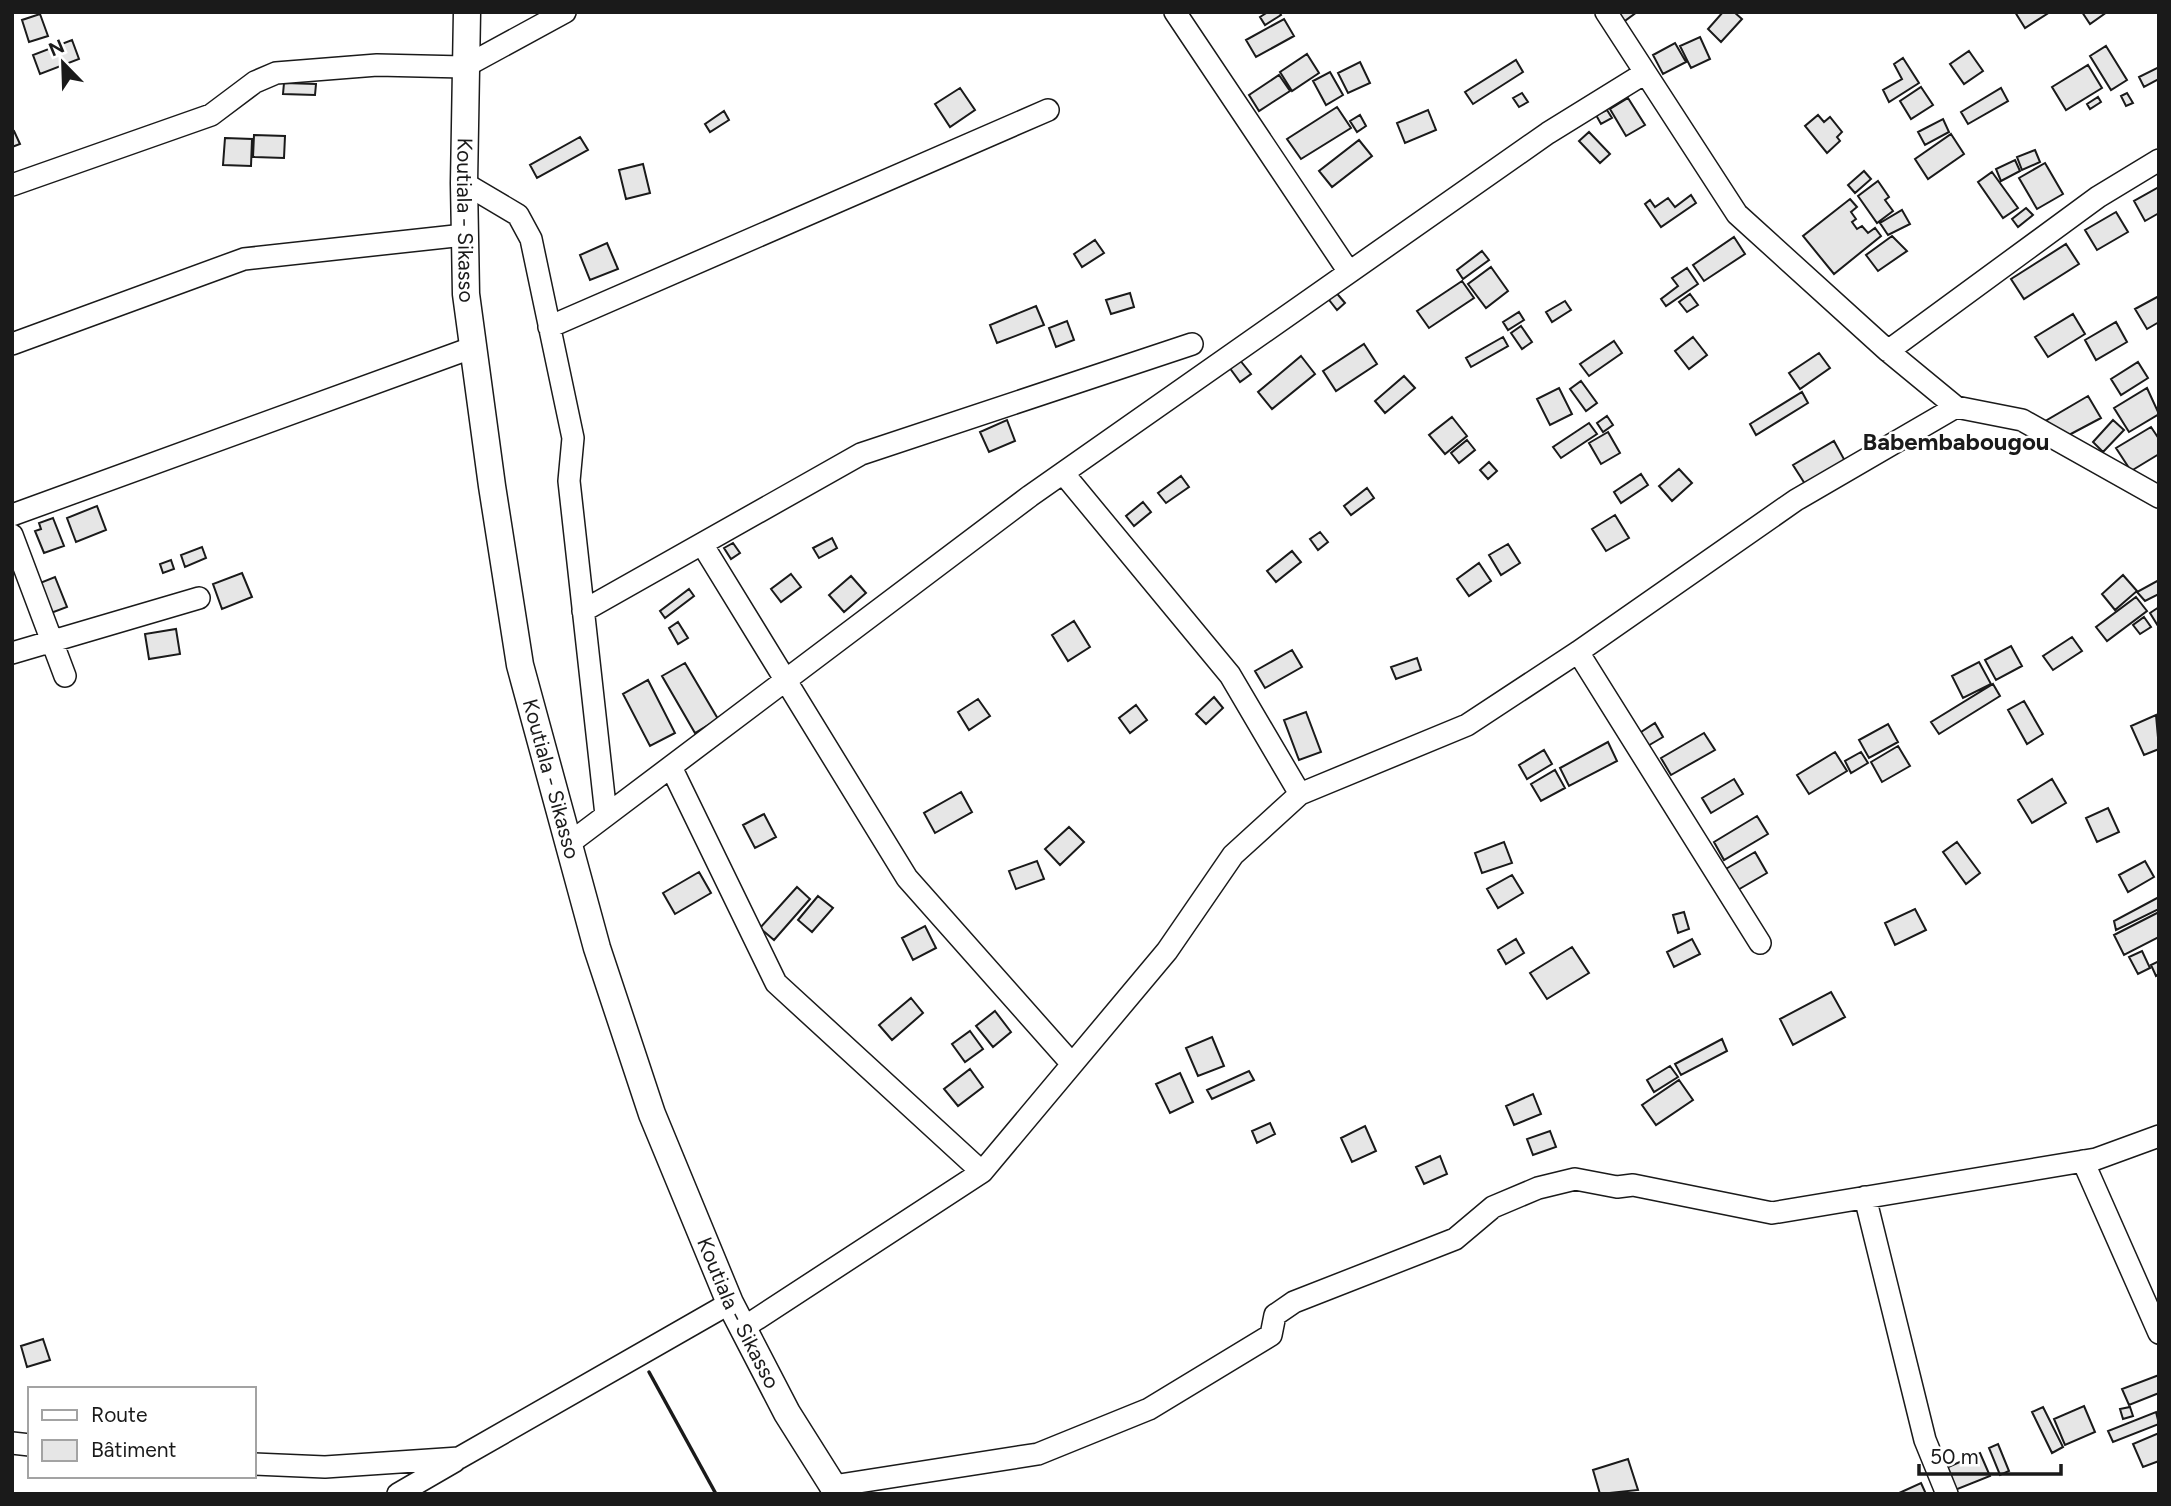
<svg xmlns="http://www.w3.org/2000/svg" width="2171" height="1506" viewBox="0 0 2171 1506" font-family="Figtree,sans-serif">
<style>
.building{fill:#e6e6e6;stroke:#1a1a1a;stroke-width:2}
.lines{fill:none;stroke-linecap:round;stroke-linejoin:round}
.minor-casing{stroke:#1a1a1a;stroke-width:24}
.major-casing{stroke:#1a1a1a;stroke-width:29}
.minor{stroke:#fff;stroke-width:21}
.major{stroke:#fff;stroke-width:26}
.wall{stroke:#1a1a1a;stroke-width:3.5}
.labels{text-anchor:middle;stroke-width:5;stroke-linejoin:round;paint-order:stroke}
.street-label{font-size:21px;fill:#1a1a1a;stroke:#fff}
.quarter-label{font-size:24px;font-weight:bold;fill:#1a1a1a;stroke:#fff}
</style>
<rect width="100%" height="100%" fill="#fff"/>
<path class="building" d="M1268 12H1279L1281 15 1265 25 1260 17Z
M1614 12H1637L1622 23Z
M1723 12H1734L1742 19 1721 42 1708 29Z
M2015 12H2050L2025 28Z
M2082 12H2107L2090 24Z
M40 14 48 36 29 42 22 20Z
M1284 19 1294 36 1256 57 1246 40Z
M1700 37 1710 59 1691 68 1680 46Z
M72 40 79 59 40 74 33 55Z
M1675 43 1686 62 1663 74 1653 55Z
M2106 46 2127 80 2111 90 2090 56Z
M1969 51 1983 71 1964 84 1950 64Z
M1307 54 1319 73 1292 91 1280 72Z
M1903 58 1919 83 1889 102 1883 90 1902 79 1894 64Z
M1516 60 1523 72 1473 104 1465 92Z
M1360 62 1370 83 1348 93 1338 73Z
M2088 65 2102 88 2066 110 2052 87Z
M2159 67V79L2144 87 2139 77Z
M1330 72 1343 95 1326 105 1313 81Z
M1279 75 1290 91 1259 111 1249 95Z
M284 83 316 84 315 95 283 94Z
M1921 87 1933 105 1911 119 1900 101Z
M960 88 975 110 950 127 935 104Z
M2001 88 2008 101 1968 124 1961 112Z
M1522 93 1528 102 1519 107 1513 98Z
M2127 93 2133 103 2126 106 2121 96Z
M2098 97 2101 102 2090 109 2087 104Z
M1628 98 1645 125 1626 136 1610 109Z
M1337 107 1351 128 1301 159 1287 139Z
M1428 110 1436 130 1405 143 1397 123Z
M1607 110 1612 118 1601 124 1596 115Z
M724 111 729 120 710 132 705 124Z
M1360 115 1366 126 1357 132 1350 121Z
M1818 115 1824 122 1830 117 1842 132 1837 137 1840 141 1827 153 1805 126Z
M1943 119 1949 132 1925 145 1918 132Z
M14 131 20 144 12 147V132Z
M1589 132 1610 154 1600 163 1579 141Z
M1951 134 1964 154 1928 179 1915 159Z
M254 135 285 136 284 158 253 157Z
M580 137 588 150 537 178 530 165Z
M225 138 252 139 251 166 223 165Z
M1359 140 1372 156 1332 187 1319 171Z
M2035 150 2040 162 2022 170 2017 157Z
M2015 160 2020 171 2001 181 1996 169Z
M2045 163 2063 194 2037 209 2019 178Z
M643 164 650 193 626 199 619 170Z
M1864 171 1871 179 1855 193 1848 185Z
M1992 172 2018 208 2003 218 1978 182Z
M1878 181 1889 197 1885 200 1893 211 1877 223 1858 196Z
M2159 187V213L2145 221 2134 201Z
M1691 195 1696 203 1661 227 1645 204 1650 200 1655 207 1668 198 1675 207Z
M1850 199 1857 207 1851 212 1856 219 1852 222 1857 229 1862 226 1868 233 1875 228 1881 236 1834 274 1803 236Z
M2026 208 2033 215 2018 227 2012 219Z
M1902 210 1910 224 1888 235 1880 223Z
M2116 212 2128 232 2097 250 2085 230Z
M1892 236 1907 251 1878 271 1866 255Z
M1734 237 1745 254 1704 281 1693 265Z
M1095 240 1104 253 1082 267 1074 254Z
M607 243 618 269 590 280 580 255Z
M2066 244 2079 264 2024 299 2011 279Z
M1482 251 1489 260 1463 279 1457 270Z
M1491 267 1508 291 1486 308 1468 284Z
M1687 268 1698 284 1666 306 1661 299 1678 286 1672 278Z
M1462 281 1474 298 1429 328 1417 311Z
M1334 290 1345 303 1337 310 1326 296Z
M1130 293 1134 307 1111 314 1106 300Z
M1690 294 1698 305 1687 312 1679 302Z
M2159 296V322L2147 329 2135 309Z
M1565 301 1571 310 1552 322 1546 312Z
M1036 306 1044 325 997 343 990 325Z
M1519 312 1524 320 1508 330 1503 322Z
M2073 314 2085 334 2048 357 2035 337Z
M1067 321 1074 340 1056 347 1049 328Z
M2116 322 2127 342 2096 360 2085 340Z
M1521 326 1532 342 1522 349 1511 333Z
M1503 337 1508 346 1471 367 1466 358Z
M1693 337 1707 355 1689 369 1675 351Z
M1614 341 1622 353 1589 376 1580 364Z
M1364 344 1377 364 1336 391 1323 371Z
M1819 353 1830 368 1800 389 1789 373Z
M1301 356 1315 374 1272 409 1258 392Z
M1239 359 1251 374 1240 382 1229 367Z
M2138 362 2148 378 2121 395 2111 379Z
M1404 376 1415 388 1385 413 1375 401Z
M1581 381 1597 403 1586 411 1570 389Z
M1559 388 1572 414 1550 425 1537 399Z
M2147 388 2159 414 2129 432 2114 408Z
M1802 392 1808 403 1756 435 1750 424Z
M2088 396 2101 418 2067 436 2042 423Z
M1607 416 1613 425 1603 432 1597 423Z
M1452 417 1467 436 1445 454 1429 435Z
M1007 420 1015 441 989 452 980 432Z
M2113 420 2124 430 2103 452 2093 442Z
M1589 423 1597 434 1561 458 1553 447Z
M2151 427 2159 439V454L2131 471 2116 448Z
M1608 432 1620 453 1601 464 1589 443Z
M1467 440 1475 450 1459 463 1451 453Z
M1834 441 1845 461 1805 484 1793 465Z
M1489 462 1497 471 1488 479 1480 470Z
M1679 469 1692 483 1672 501 1659 486Z
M1641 474 1648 485 1621 503 1614 492Z
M1181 476 1189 487 1166 503 1158 493Z
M1367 488 1374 498 1351 515 1344 506Z
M1143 502 1151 512 1134 526 1126 516Z
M97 506 106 530 76 542 67 518Z
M1615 515 1629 538 1606 551 1592 529Z
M53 518 64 546 44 553 35 531 41 529 39 523Z
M1320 532 1328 542 1318 550 1310 539Z
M832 538 837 548 819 558 813 548Z
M733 543 740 553 731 559 724 548Z
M1508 544 1520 563 1501 575 1489 555Z
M202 547 206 558 185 567 181 555Z
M1292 551 1301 562 1276 582 1267 571Z
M171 560 174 569 163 573 160 564Z
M1479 563 1491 581 1469 596 1457 579Z
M242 573 252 597 222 609 213 584Z
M791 574 801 587 781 602 771 589Z
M2123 575 2137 591 2115 610 2102 594Z
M851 576 866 593 844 612 829 595Z
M55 577 67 607 51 613 40 583Z
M2159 580V594L2145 601 2137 592Z
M689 589 694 596 665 618 660 611Z
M2136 597 2147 611 2107 641 2096 627Z
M2159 607V626H2158L2150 613Z
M2144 617 2151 627 2140 634 2133 625Z
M1074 621 1090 647 1068 661 1052 635Z
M678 622 688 638 678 644 669 628Z
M176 629 180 654 149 659 145 634Z
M2072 637 2082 651 2053 670 2043 656Z
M2011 646 2022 666 1996 680 1985 660Z
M1292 650 1302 667 1265 688 1255 671Z
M1417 658 1421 670 1396 679 1391 667Z
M1979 662 1991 684 1963 698 1952 676Z
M685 663 718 719 695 733 662 676Z
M648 680 675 733 650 746 623 694Z
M1993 684 2000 696 1939 734 1931 722Z
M1214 697 1223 708 1206 724 1196 714Z
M978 699 990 716 969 730 958 712Z
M2024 701 2043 734 2027 744 2008 710Z
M1136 705 1147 720 1130 733 1119 718Z
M1306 712 1321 752 1299 760 1284 720Z
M2156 715 2159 749 2144 755 2131 726Z
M1655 723 1663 737 1646 747 1638 734Z
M1888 724 1898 742 1869 758 1859 740Z
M1704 733 1715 750 1671 775 1661 758Z
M1608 742 1617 761 1569 786 1560 768Z
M1898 746 1910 766 1882 782 1871 762Z
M1544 750 1552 764 1527 779 1519 765Z
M1835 752 1847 771 1809 794 1797 775Z
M1861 752 1868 763 1851 773 1845 761Z
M1555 770 1565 788 1541 801 1531 784Z
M1734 779 1743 794 1711 813 1702 798Z
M2052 779 2066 803 2032 823 2018 800Z
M961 792 972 812 935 833 924 813Z
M2108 808 2119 832 2097 842 2086 818Z
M764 814 776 837 755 848 743 825Z
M1757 816 1768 834 1724 860 1714 842Z
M1069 827 1084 842 1060 865 1045 849Z
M1504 842 1512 863 1482 873 1475 853Z
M1957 842 1980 873 1966 884 1943 852Z
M1755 852 1767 873 1736 891 1724 870Z
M1037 861 1044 879 1016 889 1009 871Z
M2145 861 2154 877 2128 892 2119 875Z
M699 872 711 893 675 914 663 893Z
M1512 875 1523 893 1498 908 1487 889Z
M797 887 810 899 774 940 760 928Z
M818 896 833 908 812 932 798 920Z
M2159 897V909L2116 930 2114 921Z
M1915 909 1926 930 1895 945 1885 923Z
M1684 912 1689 929 1678 933 1673 915Z
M2159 912V937L2124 955 2114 935Z
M925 926 936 948 913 960 902 938Z
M1516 939 1524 953 1506 964 1498 950Z
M1692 939 1700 954 1674 967 1667 952Z
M1572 947 1589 973 1547 999 1530 973Z
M2142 951 2150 968 2138 974 2129 957Z
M2159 961V974L2156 976 2151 965Z
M1831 992 1845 1017 1793 1045 1780 1019Z
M911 998 923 1013 892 1040 879 1025Z
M995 1011 1011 1032 993 1047 976 1026Z
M970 1031 983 1049 965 1062 952 1044Z
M1212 1037 1224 1066 1198 1076 1186 1048Z
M1722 1039 1727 1051 1681 1075 1675 1064Z
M1670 1066 1678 1077 1654 1092 1647 1080Z
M970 1069 983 1087 958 1106 944 1089Z
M1249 1071 1254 1080 1212 1099 1207 1090Z
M1180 1073 1193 1102 1170 1113 1156 1084Z
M1679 1080 1693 1100 1656 1125 1642 1105Z
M1533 1094 1541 1114 1514 1125 1506 1106Z
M1270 1123 1275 1134 1257 1143 1252 1131Z
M1365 1126 1376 1151 1352 1162 1341 1138Z
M1550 1131 1556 1147 1533 1155 1527 1139Z
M1440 1156 1447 1174 1424 1184 1416 1167Z
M43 1339 50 1360 27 1367 21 1346Z
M2159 1375V1393L2129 1405 2122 1389Z
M2084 1406 2095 1432 2065 1445 2054 1419Z
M2043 1407 2063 1447 2052 1453 2032 1412Z
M2130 1407 2133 1416 2123 1419 2120 1409Z
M2156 1412 2159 1424 2113 1442 2108 1431Z
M2159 1433V1461L2143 1467 2133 1444Z
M1998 1444 2009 1471 2000 1475 1989 1448Z
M1980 1453 1990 1476 1955 1490 1946 1468Z
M1628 1459 1638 1490 1600 1494 1593 1470Z
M1921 1483 1926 1494H1897Z"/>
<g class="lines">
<g class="minor-casing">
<path id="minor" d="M1175 12 1349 272
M1606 12 1737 214 1888 351 1956 407 2022 420 2159 497
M464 183 518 215 531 239 573 438 569 481 606 815
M12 185 211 115 255 82 276 73 377 65 464 67 565 12
M549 327 1048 110
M12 344 244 259 464 235
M1888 351 2098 197 2159 160
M1063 473 1230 675 1300 794
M12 515 474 347
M12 535 65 676
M702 544 907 878 1072 1064
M583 611 861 454 1192 344
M1578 652 1760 943
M12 653 199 598
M671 767 776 983 982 1172
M567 845 1030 496 1548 133 1645 73
M2083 1161 2159 1333
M1865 1197 1925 1440 1947 1494
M743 1328 982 1172 1167 951 1233 855 1300 794 1467 725 1578 652 1796 500 1956 407
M12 1443 30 1445
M254 1464 325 1467 459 1458 730 1303
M833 1486 1038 1454 1149 1409 1271 1335 1275 1315 1294 1302 1455 1239 1493 1207 1538 1188 1575 1179 1617 1187 1633 1185 1772 1213 2096 1159 2159 1136
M398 1494 455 1461"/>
</g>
<g class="major-casing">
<g id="major">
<path id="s1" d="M467 12 464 183 466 294 492 486 520 665 597 948 652 1114 730 1303 787 1413 838 1494"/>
</g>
</g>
<use href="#minor" class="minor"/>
<use href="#major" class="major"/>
<path class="wall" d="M649 1372 716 1494"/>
</g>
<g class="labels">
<g class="street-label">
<text dy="7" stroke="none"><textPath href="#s1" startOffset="208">Koutiala - Sikasso</textPath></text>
<text dy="7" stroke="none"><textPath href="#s1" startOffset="775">Koutiala - Sikasso</textPath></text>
<text dy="7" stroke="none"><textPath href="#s1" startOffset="1342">Koutiala - Sikasso</textPath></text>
</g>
<g class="quarter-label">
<text x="1956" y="450">Babembabougou</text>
</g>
</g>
<rect width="2171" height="1506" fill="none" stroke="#1a1a1a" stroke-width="28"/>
<rect x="28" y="1387" width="228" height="91" fill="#ffffff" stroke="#a3a3a3" stroke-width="2"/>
<rect x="42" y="1410" width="35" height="10" fill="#ffffff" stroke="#a3a3a3" stroke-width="2"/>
<text x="91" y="1422" font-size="21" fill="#1a1a1a">Route</text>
<rect x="42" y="1440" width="35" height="21" fill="#e6e6e6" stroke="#a3a3a3" stroke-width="2"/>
<text x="91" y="1457" font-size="21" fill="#1a1a1a">Bâtiment</text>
<g transform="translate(63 63) rotate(337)" stroke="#ffffff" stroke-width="5" paint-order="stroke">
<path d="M0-5L12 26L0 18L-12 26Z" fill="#1a1a1a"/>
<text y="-10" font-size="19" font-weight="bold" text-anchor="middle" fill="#1a1a1a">N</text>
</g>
<path d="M1919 1464v10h142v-10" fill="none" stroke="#1a1a1a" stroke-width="3.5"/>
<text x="1930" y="1464" font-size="21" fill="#1a1a1a" stroke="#ffffff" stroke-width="5" paint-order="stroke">50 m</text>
</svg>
